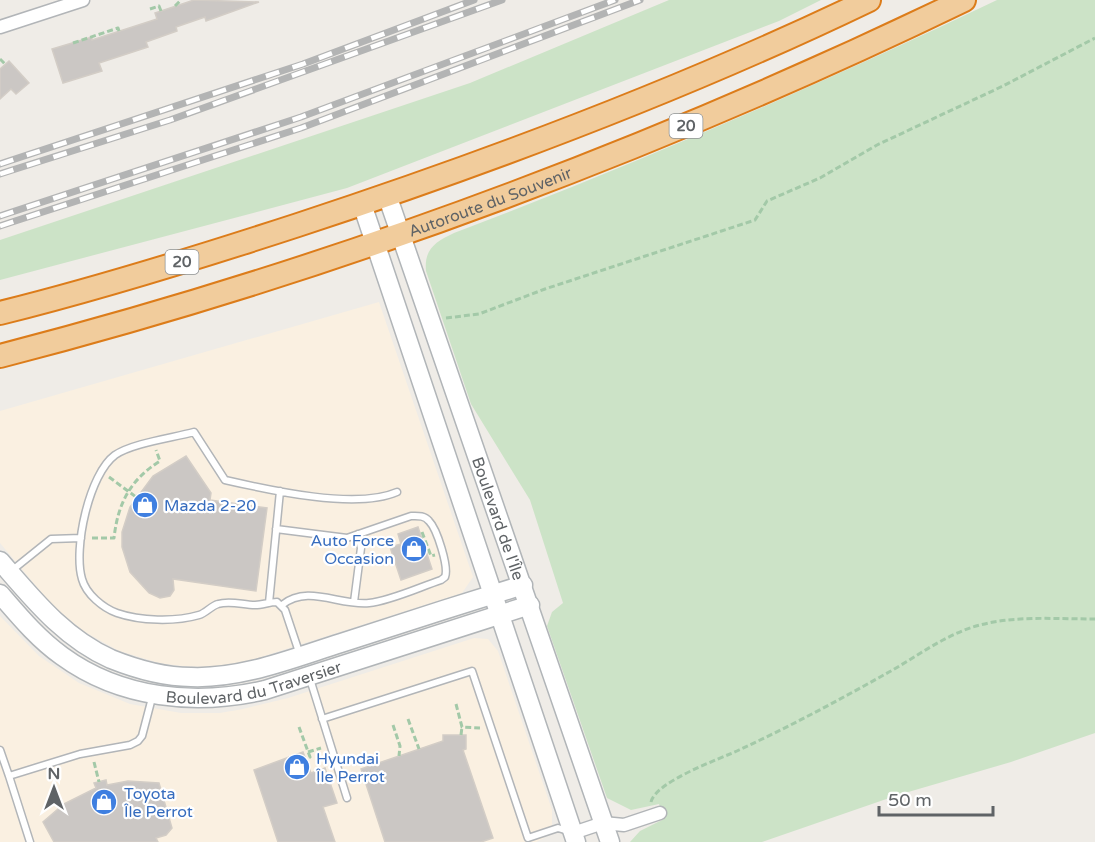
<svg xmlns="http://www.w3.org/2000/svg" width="1095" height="842" viewBox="0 0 1095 842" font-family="'Varela Round',sans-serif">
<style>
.commercial{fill:#faf0e1}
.green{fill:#cce3c7}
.building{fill:#cbc7c4;stroke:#d3cdc6;stroke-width:1.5}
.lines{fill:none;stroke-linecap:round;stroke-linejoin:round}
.lane-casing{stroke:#b2b5b8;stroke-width:9}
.street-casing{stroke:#b2b5b8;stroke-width:15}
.secondary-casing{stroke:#b1b5b8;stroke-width:21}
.highway-casing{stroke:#dc7c1a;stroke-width:26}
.path{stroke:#a3c9a8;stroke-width:3;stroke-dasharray:6 3;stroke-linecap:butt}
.lane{stroke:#fff;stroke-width:6}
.street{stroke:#fff;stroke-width:12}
.secondary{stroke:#fff;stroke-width:18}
.highway{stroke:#f1cc9c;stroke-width:22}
.rail-casing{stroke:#b3b4b4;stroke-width:7}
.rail{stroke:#fff;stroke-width:4.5;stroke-dasharray:14;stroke-linecap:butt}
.labels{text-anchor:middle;stroke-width:4.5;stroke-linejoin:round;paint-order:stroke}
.shield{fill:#fff;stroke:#8f9294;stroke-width:1.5}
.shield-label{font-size:15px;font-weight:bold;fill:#5f6366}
.street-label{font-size:16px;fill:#5f6366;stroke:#fff}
.shop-label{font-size:16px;fill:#366cbe;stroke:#fff;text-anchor:start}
</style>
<rect width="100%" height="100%" fill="#efece7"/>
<path class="commercial" d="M379 302 473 577 462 593 242 663 206 667 182 666 159 663 119 651 83 631 52 605 0 543V411Z
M0 616 39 656 79 683 130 704 181 713H220L243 709 288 698 474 638 488 639 498 651 552 810V827L544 838 536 842H0Z"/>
<path class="green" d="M669 0H821L779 21 347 188 0 280V240L470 83Z
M997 0H1095V733L1011 762 898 795 762 842H630L640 831 664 819 659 804 631 810 607 798 547 626 552 612 563 603 530 500 471 404 426 271C424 249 435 242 454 233 639 163 819 85 997 0Z"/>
<path class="building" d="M194 0 259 2 206 21 205 17 176 27 177 31 146 42 148 47 99 63 102 71 63 83 52 49 92 37V40L157 19 155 13Z
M9 61 29 83 16 94 11 89 0 99V69Z
M186 456 211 493 210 500 267 508 256 591 173 579 174 590 170 596 160 598 149 593 130 572 122 547V532L130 507 153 476Z
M418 527 432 569 401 580 390 547 401 544 398 534Z
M443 735H466V749L463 750 493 838 481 842H385L361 769 443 741Z
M303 752 311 773 325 768 337 803 323 807 335 842H278L254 770Z
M106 780 107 785 128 781 159 783 172 828 166 835 156 838 158 842H54L43 822 64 804 96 788 94 783Z"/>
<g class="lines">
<g class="lane-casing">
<path id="lane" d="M276 529 347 538 411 516C417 516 424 515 429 521 437 529 449 567 445 577L441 580C420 587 390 601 369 603 339 606 308 584 282 605
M10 572 51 539 81 538
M354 602 361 548 358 534
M269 603 280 491
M300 655 285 610 277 602C269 602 263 605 255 605 243 605 230 600 218 604 211 606 206 613 199 615 175 622 140 621 117 613 103 608 86 594 82 579 73 549 89 474 115 455 133 443 172 438 194 432L225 480C269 490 356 510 397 492
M310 679 347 798
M322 719 472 671 528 838 558 828 568 831
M0 750 9 776 80 754 130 745 138 741 142 736 153 694
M9 776 30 842"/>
</g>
<g class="street-casing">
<path id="street" d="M0 27 83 0
M573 833 603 823 624 825 660 813"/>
</g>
<g class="secondary-casing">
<g id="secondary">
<path id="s1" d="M387 195 610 842"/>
<path d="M362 204 576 842"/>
<path d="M0 561C33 599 64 638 111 659 136 669 164 677 191 677 242 679 293 658 341 643 402 623 462 604 523 585"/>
<path id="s2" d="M0 594C19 616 38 639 62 656 121 699 196 706 265 690L530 605"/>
</g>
</g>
<g class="highway-casing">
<g id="highway">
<path d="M0 313C101 288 200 257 298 225 493 161 684 89 869 0"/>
<path id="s3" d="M0 356C333 270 654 150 964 0"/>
</g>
</g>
<path class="path" d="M175 6 181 0
M150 9 159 6 161 11
M73 43 118 28 119 31
M0 59 5 64
M446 318 479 314 545 289 755 220 767 201 820 178 877 145 1003 86 1095 38
M109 477 136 497
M422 532 431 556 435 555
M92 538H114C118 503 130 480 160 461L156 450
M456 704 462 727 480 728
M408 719 419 749
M393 725 400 746 399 756
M299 727 310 757 305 759
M461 735 462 727
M308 752 321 748
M94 762 99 782
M651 802C656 781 720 759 739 750 789 727 841 699 889 672 916 657 942 637 973 627 1011 615 1055 619 1095 619"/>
<use href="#lane" class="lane"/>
<use href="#street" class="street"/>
<use href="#secondary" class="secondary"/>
<use href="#highway" class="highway"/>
<g class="rail-casing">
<path id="rail" d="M0 164 303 64 474 0
M0 174 170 120 502 0
M0 216 301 117 615 0
M0 226 301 128 640 0"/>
</g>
<use href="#rail" class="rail"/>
</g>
<defs>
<g id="shop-disc" transform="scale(1.35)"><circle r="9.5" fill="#3f7fe0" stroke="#fff"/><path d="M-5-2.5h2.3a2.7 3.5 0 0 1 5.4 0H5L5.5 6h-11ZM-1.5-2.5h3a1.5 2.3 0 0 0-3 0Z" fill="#fff"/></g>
</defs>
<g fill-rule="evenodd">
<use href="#shop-disc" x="145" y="505"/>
<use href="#shop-disc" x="414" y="549"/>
<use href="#shop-disc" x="297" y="767"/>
<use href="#shop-disc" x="104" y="802"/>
</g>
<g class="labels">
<g class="shield">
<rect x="669.5" y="114" width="33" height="24" rx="4.5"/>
<rect x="165.5" y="250" width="33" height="24" rx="4.5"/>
</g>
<g class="shield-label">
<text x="686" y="131">20</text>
<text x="182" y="267">20</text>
</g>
<g class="street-label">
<text dy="6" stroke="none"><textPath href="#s3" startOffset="514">Autoroute du Souvenir</textPath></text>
<text dy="6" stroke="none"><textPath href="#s1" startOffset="342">Boulevard de l'Île</textPath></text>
<text dy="6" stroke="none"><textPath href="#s2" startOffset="290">Boulevard du Traversier</textPath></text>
</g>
<g class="shop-label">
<text x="164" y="511">Mazda 2-20</text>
<text x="394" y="546" text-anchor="end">Auto Force<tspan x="394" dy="18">Occasion</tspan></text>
<text x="316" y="764">Hyundai<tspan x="316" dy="18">Île Perrot</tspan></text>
<text x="124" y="799">Toyota<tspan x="124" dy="18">Île Perrot</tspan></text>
</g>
</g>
<g transform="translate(54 788)" stroke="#ffffff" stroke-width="4.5" paint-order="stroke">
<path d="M0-4.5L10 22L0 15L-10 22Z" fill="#5f6366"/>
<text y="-9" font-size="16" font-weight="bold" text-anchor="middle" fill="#5f6366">N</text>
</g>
<path d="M879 806v9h114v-9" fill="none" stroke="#5f6366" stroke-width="3"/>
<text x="888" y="806" font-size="18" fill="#5f6366" stroke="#ffffff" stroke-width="4.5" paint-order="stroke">50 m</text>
</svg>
